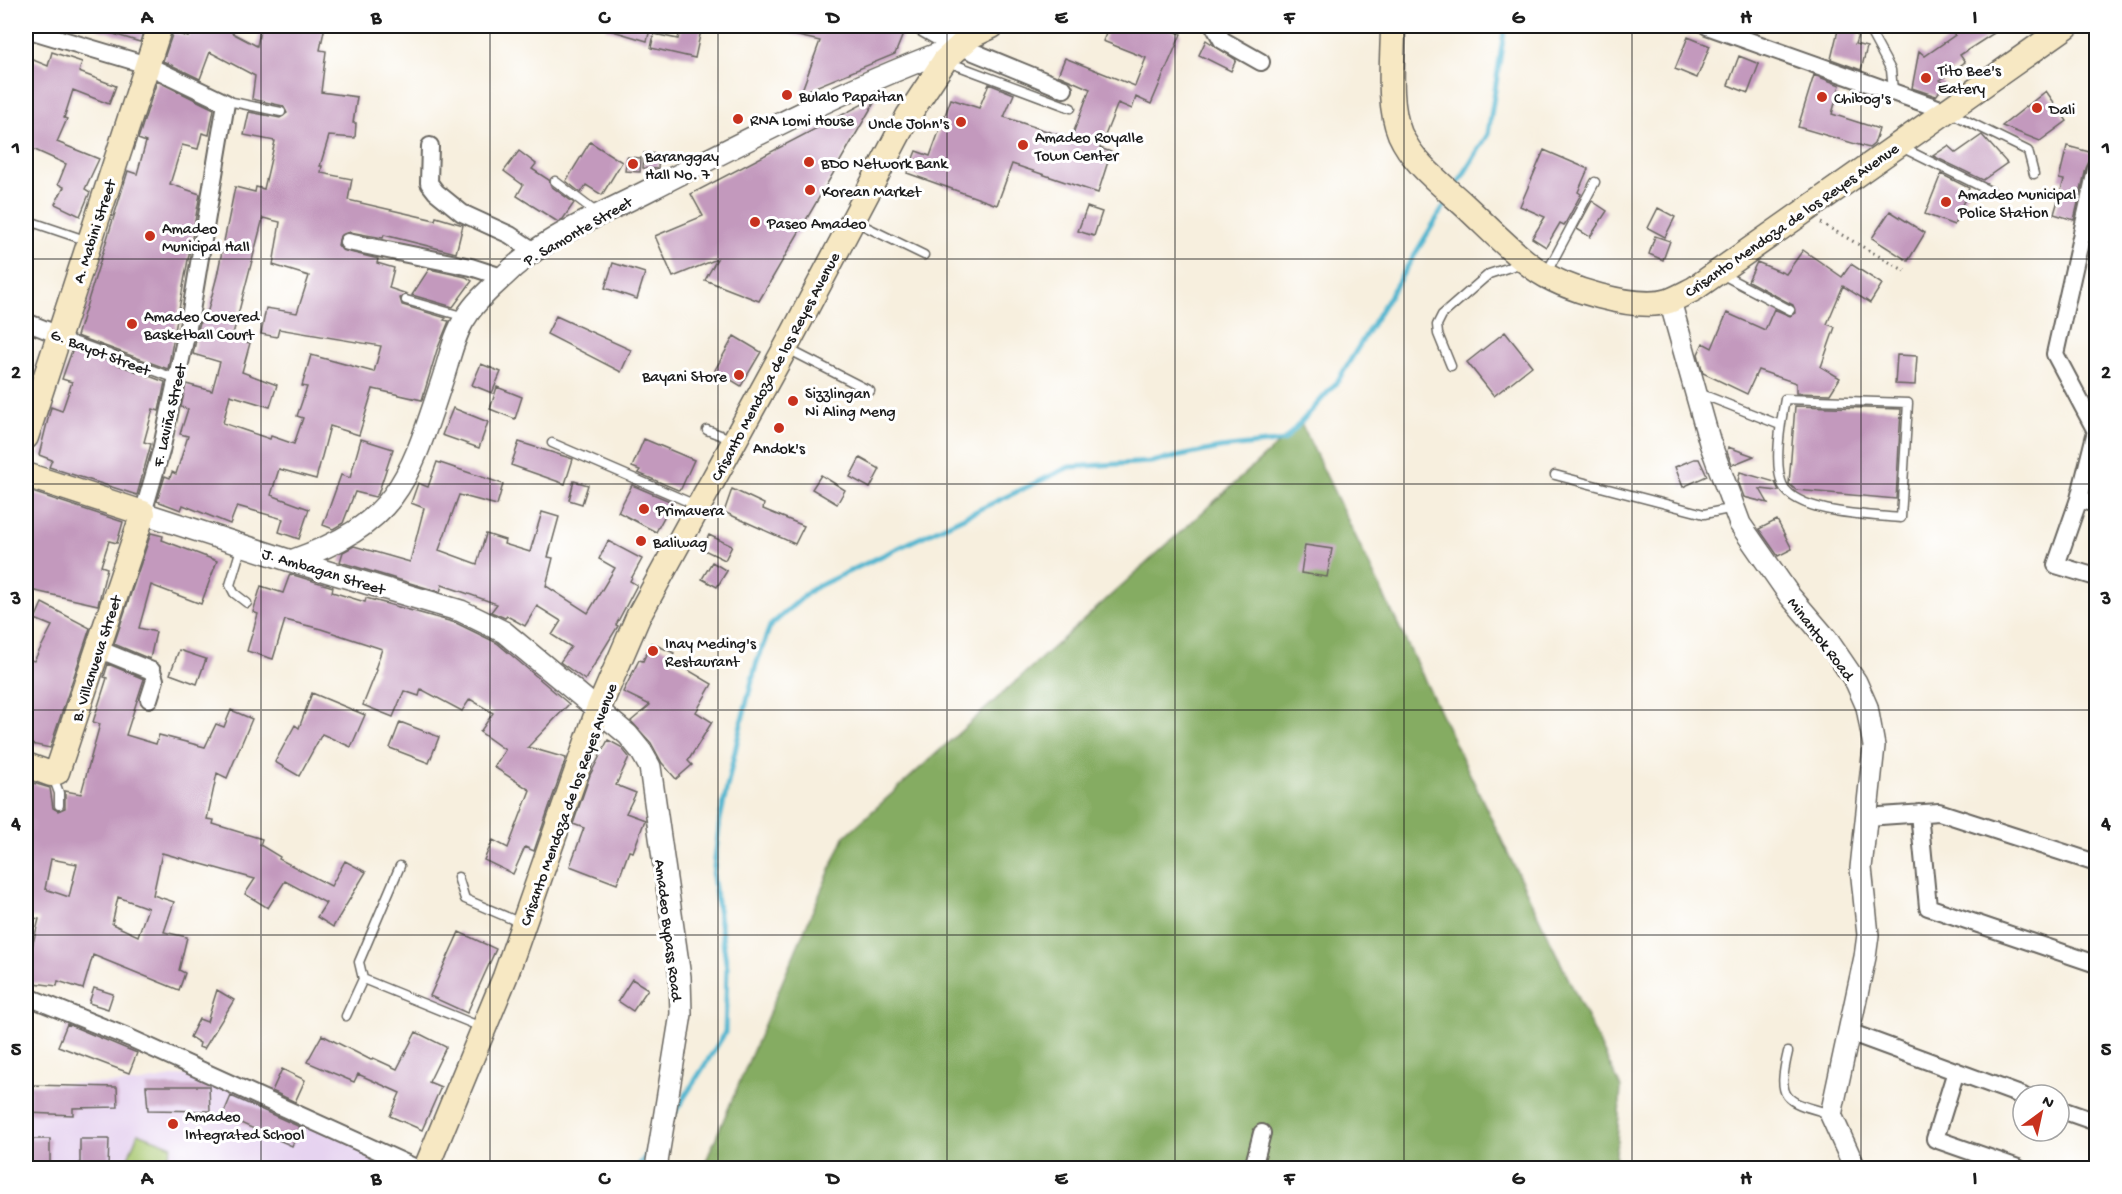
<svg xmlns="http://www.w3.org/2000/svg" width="2122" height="1194" viewBox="0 0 2122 1194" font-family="'Gochi Hand',sans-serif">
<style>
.built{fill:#e6d3f0}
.green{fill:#a7c76f;stroke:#627246;stroke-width:1.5}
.forest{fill:#85ac62;stroke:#50643f;stroke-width:1.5}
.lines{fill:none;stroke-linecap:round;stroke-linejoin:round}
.stream{stroke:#50b5cf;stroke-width:5}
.building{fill:#c399bd;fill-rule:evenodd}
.service-casing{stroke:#696660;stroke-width:11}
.minor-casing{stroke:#696660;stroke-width:20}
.tertiary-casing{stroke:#696660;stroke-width:24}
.secondary-casing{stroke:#696660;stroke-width:27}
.path{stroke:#696660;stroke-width:3;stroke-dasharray:1.5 4.5;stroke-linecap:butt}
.service{stroke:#fff;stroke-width:8}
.minor{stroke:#fff;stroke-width:16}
.tertiary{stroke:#fff;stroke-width:21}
.secondary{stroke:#f7e8c3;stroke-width:24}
.grid{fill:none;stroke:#1c1c1c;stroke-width:1.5;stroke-opacity:0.55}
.poi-dot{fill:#c8321e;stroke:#fff;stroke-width:2}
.labels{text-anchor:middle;stroke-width:6;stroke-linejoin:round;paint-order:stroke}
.poi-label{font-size:16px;fill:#1c1c1c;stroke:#fff;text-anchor:start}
.street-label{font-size:16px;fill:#1c1c1c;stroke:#fff}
.neatline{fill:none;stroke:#1c1c1c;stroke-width:2}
.grid-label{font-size:20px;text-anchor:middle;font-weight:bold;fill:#1c1c1c}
</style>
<rect width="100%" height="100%" fill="#fff"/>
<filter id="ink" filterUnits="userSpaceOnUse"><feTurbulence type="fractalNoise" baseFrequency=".0167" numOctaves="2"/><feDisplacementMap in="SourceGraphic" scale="12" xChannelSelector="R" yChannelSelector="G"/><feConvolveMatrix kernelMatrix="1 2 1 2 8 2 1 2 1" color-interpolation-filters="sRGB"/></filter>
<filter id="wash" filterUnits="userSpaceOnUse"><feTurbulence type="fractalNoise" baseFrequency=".008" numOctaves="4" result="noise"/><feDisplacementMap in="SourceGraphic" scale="24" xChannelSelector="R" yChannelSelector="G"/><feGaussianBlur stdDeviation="1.35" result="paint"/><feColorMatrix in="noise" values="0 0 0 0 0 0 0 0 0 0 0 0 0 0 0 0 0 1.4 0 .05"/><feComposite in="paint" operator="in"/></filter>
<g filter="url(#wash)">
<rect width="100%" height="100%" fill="#f7efde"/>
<path class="built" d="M209 1071 403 1168H26V1084L136 1083Z"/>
<path class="green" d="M138 1133 172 1146 163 1168H124Z"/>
<path class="forest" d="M1301 423 1621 1088 1615 1168H703L844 837Z"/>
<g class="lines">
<path class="stream" d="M1454 190 1488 134 1505 26
M672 1117 725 1033 727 968 713 876 720 819 741 724 756 665 770 626 812 589 1069 467 1151 462 1220 448 1284 441 1337 382 1448 200
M637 1168 652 1148"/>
</g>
<g id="blocks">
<path class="building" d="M98 26H145L140 42 97 29Z
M192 26H235L232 33 257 46 261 26H325L320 50 326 51 321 92 357 97 353 123H356L355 138 329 136 320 166H322L321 173 352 179 348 200 435 220 436 217 463 225 456 253 384 235 383 238 350 232 340 236 338 245 342 250 378 259 377 263 394 268 389 288 407 294 400 298 402 305 446 318 444 320 449 321 437 350 422 400 373 389 359 435 330 426 316 479 279 469 271 495 309 509 299 539 279 532 283 519 237 506 230 524 183 505 181 510 157 501 165 476 170 478 172 472 176 474 188 436 180 434 188 409 181 407 186 384 212 391 220 362 193 354 201 317 206 318 217 276 235 187 255 192 256 187 264 189 275 141 244 135 249 112 280 118 287 113 283 106 252 99 255 76 210 52 200 79 163 61 173 32 188 37ZM263 218 280 222 273 265 309 276 297 313 266 308 261 334 277 337 279 329 381 346 374 372 311 355 302 386 307 387 297 416 303 418 294 444 271 436 270 439 223 423 230 395 270 407 277 385 242 372 250 343 232 338Z
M606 26H651L647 41 606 29Z
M681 26H702L695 58 651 48 654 34 678 39Z
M777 26H884L904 32 895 54 801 93 820 41 776 31Z
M1109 26H1162L1181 34 1151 104 1136 97 1132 109 1118 103 1100 148 1111 152 1098 193 1012 164 997 205 907 173 916 151 930 156 951 99 979 108 989 84 1014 94 1004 117 1071 139 1090 89 1058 75 1065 58 1135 86 1146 58 1103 41Z
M1839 26H1861L1855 44 1867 47 1861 70 1831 59Z
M1947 26H2005L1960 55 1965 62 1940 80 1945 84 1936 96 1912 88 1919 51 1925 56 1955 35Z
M1688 37 1710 46 1697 78 1675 69Z
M1206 40 1236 60 1231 71 1199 55Z
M52 52 82 62 79 72 116 86 109 104 73 90 64 118 67 119 57 142 99 159 85 189 90 192 80 216 55 204 64 187 58 184 66 164 26 146V57L48 66Z
M1739 56 1759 64 1748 93 1728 85Z
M1814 75 1840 85 1832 114 1879 129 1874 144 1869 148 1798 127Z
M157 81 214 109 209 135 202 133 198 149 182 145 170 184 200 194 168 369 77 336 128 171 137 174 146 142 138 139Z
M2046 91 2067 121 2040 141 2002 126Z
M878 96 759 301 705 280 717 259 673 277 655 236 703 216 691 194Z
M1982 135 2007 163 1983 180 1933 156 1948 146 1956 153Z
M590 142 622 162 602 195 586 185 581 193 566 181Z
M2067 146 2093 153 2086 168 2074 220 2054 214 2064 180 2059 179Z
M1544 150 1588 169 1578 192 1581 194 1566 222 1564 225 1560 223 1546 247 1532 238 1545 217 1520 206Z
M519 151 536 164 532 169 549 180 551 186 574 203 563 219 558 222 517 196 523 185 504 171Z
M644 153 659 154 658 169 643 168Z
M627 157 641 158 640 172 625 171Z
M1941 174 1969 188 1954 225 1925 214Z
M1592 201 1607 211 1590 237 1577 229Z
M1087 207 1102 212 1094 236 1078 231Z
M1658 208 1675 217 1665 237 1648 228Z
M1890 211 1925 233 1908 261 1872 238Z
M1655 236 1670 241 1663 260 1649 254Z
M1803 250 1842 277 1851 264 1882 284 1870 303 1843 286 1827 324 1835 327 1821 367 1840 378 1830 394 1796 393V383L1758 370 1747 394 1703 373 1698 354 1703 343 1712 348 1727 313 1765 330 1774 309 1790 316 1795 313 1793 305 1748 281 1757 262 1786 274Z
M613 263 645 273 637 299 605 288Z
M429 269 466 277 472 281 453 307 412 295Z
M556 316 631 350 621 372 547 334Z
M1505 332 1532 366 1494 396 1467 362Z
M734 336 761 352 741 386 715 370Z
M73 348 165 382 159 411 153 409 144 442 151 444 137 495 49 467 52 460 39 455 51 407 62 411 72 382 62 379Z
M1897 355 1917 356 1915 385 1895 384Z
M481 364 501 372 492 393 472 385Z
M497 387 522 397 515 419 490 409Z
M1795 406 1901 409 1896 499 1796 490 1789 484Z
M453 408 488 422 479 448 442 435Z
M361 439 393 449 378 494 375 497 355 492 343 523 333 529 323 525 341 475 350 478Z
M644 439 694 460 681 489 678 490 638 473 640 470 632 467Z
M519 442 573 459 565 484 511 465Z
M1728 447 1754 456 1732 465 1727 452Z
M860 458 880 469 870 488 850 477Z
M1694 459H1699L1707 476 1683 487 1675 467Z
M437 462 503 484 497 505 459 495 439 550 477 564 486 534 505 540 504 544 530 552 542 512 559 517 548 557 553 558 546 586 588 613 615 568 599 559 608 541 642 559 630 581 637 585 616 625 618 626 585 680 560 662 571 647 552 635 561 621 537 606 525 626 507 616 505 618 491 612 497 604 460 591 442 585 440 592 340 562 343 552 354 546 410 562 424 508 411 503 418 483 428 487Z
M1740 472 1775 482 1779 491 1760 489 1768 503 1744 497 1738 481Z
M821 475 845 490 837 504 812 489Z
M574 481 588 485 582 504 569 500Z
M632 485 672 502 656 532 618 512Z
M732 489 764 504 763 509 804 526 795 544 724 512Z
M26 490 123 522 117 543 109 541 101 566 107 568 98 605 26 589 30 569 26 568Z
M1777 520 1792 549 1778 556 1759 529Z
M151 533 163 536 162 540 217 561 201 604 151 585 139 628 156 632 150 659 114 644Z
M709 535 732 546 725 560 702 549Z
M1305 545 1332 549 1327 577 1301 573Z
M712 562 727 571 717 587 702 579Z
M290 574 333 587 332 592 365 602 366 598 456 623 497 643 569 704 528 747 566 758 534 851 525 847 513 874 484 860 493 840 508 848 530 790 494 767 505 750 480 732 493 713 470 699 462 711 421 689 419 696 404 691 393 717 363 705 377 670 375 669 382 649 321 629 285 620 273 659 247 651 258 614 253 612 261 586 283 593Z
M42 603 90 628 50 748 26 743V659L34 661 52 626 35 619Z
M651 643 674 653 671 660 712 684 696 712 712 722 688 761 692 765 676 779 662 763 651 743 631 721 650 705 623 692 639 660 643 661Z
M179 650 206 659 197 684 170 674Z
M108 664 144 679 126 735 156 744 159 735 205 747 216 724 224 727 231 710 252 719 227 778 217 773 207 819 214 820 213 824 262 839 260 845 280 857 279 859 331 886 345 861 366 872 333 927 317 917 326 903 285 881 268 908 245 894 255 879 162 853 153 895 174 902 164 932 187 937 179 970 185 973 179 990 93 955 83 989 58 981 57 986 26 982V954L30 955 39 919 26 916V781L50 788 53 808 58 811 65 808V791L81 794 100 724 93 722 107 678 104 677ZM51 859 77 864 69 897 45 889ZM118 897 148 908 138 936 112 924Z
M312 693 365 715 351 747 322 734 299 776 275 762 295 725 299 728Z
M400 722 439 737 429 763 390 748Z
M608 740 621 747 629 757 616 785 636 793 626 813 645 820 633 852 629 851 617 884 570 866 584 828 573 824 590 775Z
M459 932 496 949 467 1013 430 996Z
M632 979 648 989 633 1011 618 1001Z
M94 988 113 994 108 1009 89 1003Z
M217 990 234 1000 204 1049 199 1047 200 1043 190 1037 199 1019 207 1022Z
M67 1024 137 1053 129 1073 58 1046Z
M416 1032 446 1047 429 1082 441 1087 422 1130 390 1116 400 1093 358 1074 354 1082 307 1062 322 1035 371 1060 373 1058 397 1069Z
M282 1069 305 1080 295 1102 272 1091Z
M30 1085 117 1087 118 1107 73 1108V1115L29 1113Z
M146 1086H209L210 1111 148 1110Z
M231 1096 300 1127 292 1146 223 1115Z
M26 1139H50V1168H26Z
M80 1139H109L108 1168H80Z"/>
</g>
</g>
<g filter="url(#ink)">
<use href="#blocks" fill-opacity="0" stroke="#696660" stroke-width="1.5"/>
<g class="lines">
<g class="service-casing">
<path id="service" d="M1872 35 1891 70 1893 90
M948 62 1071 108
M223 100 281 112
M1949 112 2028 151 2034 174
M1901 147 1992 192
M555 181 597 213
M26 220 88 241
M856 222 924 255
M26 246 32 222
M1547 272 1595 182
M1721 274 1790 310
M406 300 465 317
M62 337 177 379
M786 348 870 391
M1451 366 1438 334 1437 325 1442 315 1489 274 1522 263
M1699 393 1780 425
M1785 399 1908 403 1901 518C1872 515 1799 514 1783 486 1773 465 1781 421 1785 399Z
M707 430 733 440
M552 443 698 506
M1555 475 1704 514 1734 508
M242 545 230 585 234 593 247 603
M52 774 59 793V805
M458 877 465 899 521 923
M363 979 481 1027
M346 1016 363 979 359 962 400 866
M1788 1052C1776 1102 1786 1101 1831 1114"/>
</g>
<g class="minor-casing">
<path id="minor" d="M1214 26 1222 40 1261 62
M1707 26 1946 111
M26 29 147 65 226 103 190 317 161 451 143 513
M959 46 1064 89
M430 146 429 183 436 192 462 213 510 235 534 251
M2096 170 2055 354 2096 431 2079 499 2096 504
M348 242 471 267 502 277
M26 322 59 335
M2079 499 2056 565 2096 577
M98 649 152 671 155 680 149 699
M1919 813 1928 907 2096 964
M1866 817 1939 812 2096 863
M26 996 130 1038 416 1168
M1849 1032 2023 1096
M1956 1071 1935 1139 2018 1168
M2059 1109 2096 1122
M1253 1168 1262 1133"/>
</g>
<g class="tertiary-casing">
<path id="tertiary" d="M924 26 959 46
M1670 301 1710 443 1740 524 1790 596 1826 638 1856 682 1867 707 1874 746 1861 868 1868 935 1865 957 1831 1115 1855 1168
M143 513 291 561 461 611 504 632 628 735 641 751 650 767 680 977 681 1014 656 1168
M291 561C398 523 409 481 442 381 449 361 454 334 466 317 475 302 490 289 503 277 543 237 601 215 651 189 751 138 853 84 959 46"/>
</g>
<g class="secondary-casing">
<path id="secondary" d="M1393 26C1393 59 1387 102 1400 134 1413 163 1440 183 1463 204 1487 226 1509 250 1534 268 1562 289 1636 311 1669 301 1677 298 1686 293 1694 289L2067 26
M26 437 160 26
M26 475 143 513 57 772 51 774 26 765
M426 1168 505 977 598 710 638 617 786 347 908 116 945 60 971 36 992 26"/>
</g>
<path class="path" d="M1821 223 1905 271"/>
<use href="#service" class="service"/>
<use href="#minor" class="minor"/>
<use href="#tertiary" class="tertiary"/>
<use href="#secondary" class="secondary"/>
</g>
</g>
<path class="grid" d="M261 26V1168M490 26V1168M718 26V1168M947 26V1168M1175 26V1168M1404 26V1168M1632 26V1168M1861 26V1168M26 259H2096M26 484H2096M26 710H2096M26 935H2096"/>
<g class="poi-dot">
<circle cx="1926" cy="78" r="6"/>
<circle cx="787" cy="95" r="6"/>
<circle cx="1822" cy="97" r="6"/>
<circle cx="2037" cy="108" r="6"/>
<circle cx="738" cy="119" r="6"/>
<circle cx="961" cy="122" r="6"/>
<circle cx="1023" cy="145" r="6"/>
<circle cx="809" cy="162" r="6"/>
<circle cx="633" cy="164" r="6"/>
<circle cx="810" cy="190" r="6"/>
<circle cx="1946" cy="202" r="6"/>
<circle cx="755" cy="222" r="6"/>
<circle cx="150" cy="236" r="6"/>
<circle cx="132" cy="324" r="6"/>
<circle cx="739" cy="375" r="6"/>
<circle cx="793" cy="401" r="6"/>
<circle cx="779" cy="428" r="6"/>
<circle cx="644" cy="509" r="6"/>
<circle cx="641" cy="541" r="6"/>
<circle cx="653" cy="651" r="6"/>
<circle cx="173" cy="1124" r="6"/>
</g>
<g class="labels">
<g class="poi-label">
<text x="1938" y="75">Tito Bee's<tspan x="1938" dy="18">Eatery</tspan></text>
<text x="799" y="101">Bulalo Papaitan</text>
<text x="1834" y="103">Chibog's</text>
<text x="2049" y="114">Dali</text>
<text x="750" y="125">RNA Lomi House</text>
<text x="949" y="128" text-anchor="end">Uncle John's</text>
<text x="1035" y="142">Amadeo Royalle<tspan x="1035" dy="18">Town Center</tspan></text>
<text x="645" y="161">Baranggay<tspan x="645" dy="18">Hall No. 7</tspan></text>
<text x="821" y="168">BDO Network Bank</text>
<text x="822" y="196">Korean Market</text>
<text x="1958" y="199">Amadeo Municipal<tspan x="1958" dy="18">Police Station</tspan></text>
<text x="767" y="228">Paseo Amadeo</text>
<text x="162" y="233">Amadeo<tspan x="162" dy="18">Municipal Hall</tspan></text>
<text x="144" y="321">Amadeo Covered<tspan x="144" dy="18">Basketball Court</tspan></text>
<text x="727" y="381" text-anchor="end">Bayani Store</text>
<text x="805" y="398">Sizzlingan<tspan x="805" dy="18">Ni Aling Meng</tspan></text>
<text x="779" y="453" text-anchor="middle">Andok's</text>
<text x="656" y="515">Primavera</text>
<text x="653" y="547">Baliwag</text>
<text x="665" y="648">Inay Meding's<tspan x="665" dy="18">Restaurant</tspan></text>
<text x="185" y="1121">Amadeo<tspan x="185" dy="18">Integrated School</tspan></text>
</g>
<g class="street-label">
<text transform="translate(1791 219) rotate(-35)" y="6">Crisanto Mendoza de los Reyes Avenue</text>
<text transform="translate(577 230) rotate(-30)" y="6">P. Samonte Street</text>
<text transform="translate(93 231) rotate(-72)" y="6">A. Mabini Street</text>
<text transform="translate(101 351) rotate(21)" y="6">G. Bayot Street</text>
<text transform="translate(774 366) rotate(-62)" y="6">Crisanto Mendoza de los Reyes Avenue</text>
<text transform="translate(168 415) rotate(-77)" y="6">F. Laviña Street</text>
<text transform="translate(324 570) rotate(17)" y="6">J. Ambagan Street</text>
<text transform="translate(1822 638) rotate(53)" y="6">Minantok Road</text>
<text transform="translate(95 658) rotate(-72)" y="6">B. Villanueva Street</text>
<text transform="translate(567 804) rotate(-70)" y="6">Crisanto Mendoza de los Reyes Avenue</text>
<text transform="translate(670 930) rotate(83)" y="6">Amadeo Bypass Road</text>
</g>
</g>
<rect width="2122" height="1194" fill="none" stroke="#fff" stroke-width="66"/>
<g transform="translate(2041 1113) rotate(33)"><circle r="28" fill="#ffffff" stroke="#a4a4a4" stroke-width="1.5"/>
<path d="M0-4.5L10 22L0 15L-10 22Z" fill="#c8321e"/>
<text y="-9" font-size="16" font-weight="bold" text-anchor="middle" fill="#1c1c1c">N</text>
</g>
<rect x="33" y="33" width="2056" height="1128" class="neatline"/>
<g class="grid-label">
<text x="147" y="23">A</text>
<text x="376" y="23">B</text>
<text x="604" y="23">C</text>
<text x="833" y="23">D</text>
<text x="1061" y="23">E</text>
<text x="1289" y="23">F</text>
<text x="1518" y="23">G</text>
<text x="1746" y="23">H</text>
<text x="1975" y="23">I</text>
<text x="16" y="153">1</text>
<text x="2106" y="153">1</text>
<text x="16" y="378">2</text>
<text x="2106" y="378">2</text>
<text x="16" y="604">3</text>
<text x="2106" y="604">3</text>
<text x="16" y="829">4</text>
<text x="2106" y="829">4</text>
<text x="16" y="1055">5</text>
<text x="2106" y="1055">5</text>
<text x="147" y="1184">A</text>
<text x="376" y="1184">B</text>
<text x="604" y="1184">C</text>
<text x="833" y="1184">D</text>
<text x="1061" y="1184">E</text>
<text x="1289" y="1184">F</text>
<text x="1518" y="1184">G</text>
<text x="1746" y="1184">H</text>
<text x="1975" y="1184">I</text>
</g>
</svg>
